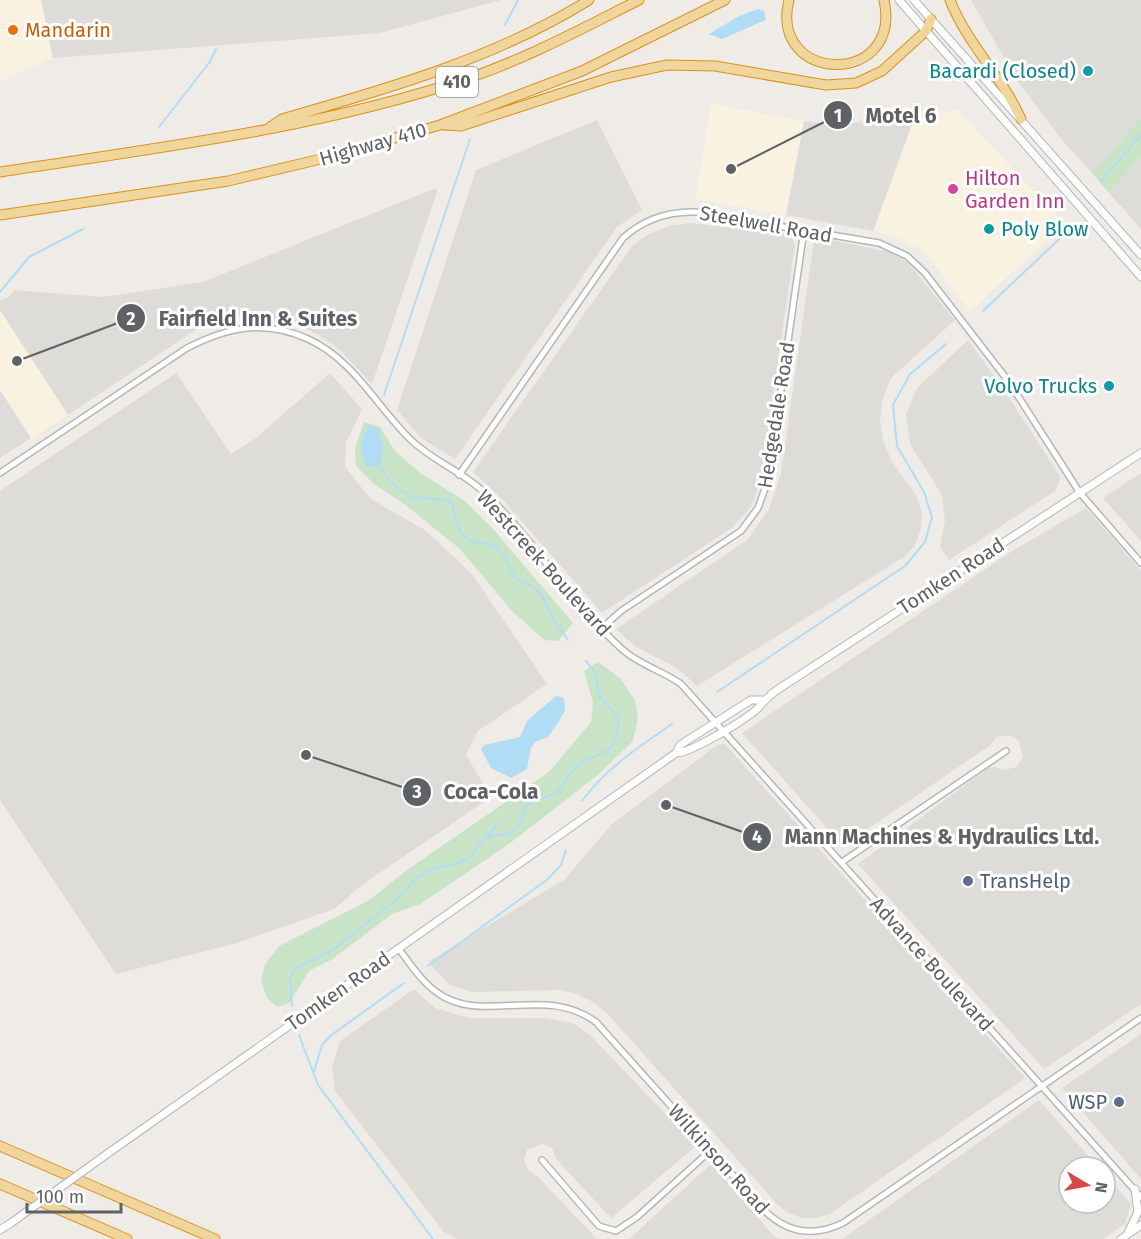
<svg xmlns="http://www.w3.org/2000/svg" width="1141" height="1239" viewBox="0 0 1141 1239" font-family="'Fira Sans',sans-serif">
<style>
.commercial{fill:#faf2e1}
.industrial{fill:#dedcd9}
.green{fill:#c9e3c7}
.water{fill:#b1dcf5}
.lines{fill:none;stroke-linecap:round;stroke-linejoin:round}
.stream{stroke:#b1dcf5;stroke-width:2}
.minor-casing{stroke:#b4b7ba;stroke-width:8}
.secondary-casing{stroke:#b3b6ba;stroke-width:9}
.motorway-casing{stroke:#d9921c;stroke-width:11}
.minor{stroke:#fff;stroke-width:5}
.secondary{stroke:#fff;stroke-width:7}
.motorway{stroke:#f0d59c;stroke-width:9}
.secondary-bridge-casing{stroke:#b3b6ba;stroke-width:9;stroke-linecap:butt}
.secondary-bridge{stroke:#fff;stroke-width:7}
.food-dot{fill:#e8710a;stroke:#fff;stroke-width:2}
.culture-dot{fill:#0f9aa8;stroke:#fff;stroke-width:2}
.hotel-dot{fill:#d1479c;stroke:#fff;stroke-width:2}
.service-dot{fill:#5c6f8a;stroke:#fff;stroke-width:2}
.labels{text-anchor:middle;stroke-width:6;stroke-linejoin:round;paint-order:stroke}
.shield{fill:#fff;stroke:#8e9193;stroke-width:1.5}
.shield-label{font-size:18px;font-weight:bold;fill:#5e6265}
.food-label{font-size:20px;fill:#c56008;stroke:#fff;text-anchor:start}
.culture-label{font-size:20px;fill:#0d838f;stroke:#fff;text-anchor:end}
.street-label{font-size:20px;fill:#5e6265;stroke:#fff}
.hotel-label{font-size:20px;fill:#b23c85;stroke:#fff;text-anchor:start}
.service-label{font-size:20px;fill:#4e5e75;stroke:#fff;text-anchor:start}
.leader{fill:none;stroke:#5e6265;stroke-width:2}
.callout-dot{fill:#5e6265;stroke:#fff;stroke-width:2}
.mark-label{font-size:18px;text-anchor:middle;font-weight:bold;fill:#fff}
.callout-label{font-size:21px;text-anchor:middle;font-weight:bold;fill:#5e6265;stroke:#fff;stroke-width:6;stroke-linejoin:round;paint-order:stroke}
</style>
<rect width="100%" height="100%" fill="#efece7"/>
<path class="commercial" d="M0 0H41L53 58 0 81Z
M711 104 804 121 786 215 695 199Z
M957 110 1065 224 970 311 924 251 896 237 874 231 915 116Z
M0 310 68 415 31 438 0 390Z"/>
<path class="industrial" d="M41 0H501L380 33 53 58Z
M971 0H1141V117L1092 173 1062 140 1016 79Z
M915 116 873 231 786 215 804 121 834 125Z
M597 120 642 210 617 227 455 459 421 438 397 410 476 170Z
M1141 157V229L1109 193Z
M436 188 437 192 372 384 341 351 317 334 294 324 243 316 223 319 197 329 68 415 0 310V301L9 297 14 290 103 297 203 282Z
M690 223 790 235 795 244 761 481 751 507 733 527 602 613 503 500 473 472 632 246 649 234 669 226Z
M821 238 890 252 908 263 955 320 891 378 883 398 880 419 883 440 891 460 917 497 922 513 921 529 915 545 904 557 697 686 677 668 636 647 616 629 747 540 769 509 781 473 814 240Z
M968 340 1004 390 1061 478 1055 491 949 560 940 547 945 521 942 495 910 444 906 415 917 388Z
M176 373 231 454 256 438 330 373 362 409 346 443 345 467 371 499 425 530 472 574 547 684 478 731 466 755 491 797 362 885 334 909 237 943 116 974 0 800V491Z
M0 390 31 438 0 458Z
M1141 473V541L1103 498Z
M1086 508 1141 571V1004L1044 1069 858 864 988 768 995 767 1005 770 1016 767 1023 757 1019 741 1009 735 997 737 989 746 843 846 742 733 1012 551Z
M725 744 1025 1078 830 1214 816 1218H802L788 1213 777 1204 606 1012 591 1001 575 993 557 990 472 992 450 985 428 962 565 879 612 824 717 745Z
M414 989 435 1008 470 1018H544L572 1023 589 1034 696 1146 611 1218 556 1159 552 1148 542 1144 527 1150 524 1160 528 1170 537 1176 597 1239H458L444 1232 335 1091 332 1067 340 1041Z
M1141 1034V1179L1062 1088Z
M1039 1100 1098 1167H1069V1203H1105V1175L1131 1204 1125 1224 1103 1239H842Z
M711 1164 774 1236 781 1239H629Z"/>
<path class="green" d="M1141 117V157L1109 193 1092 173Z
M364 422 380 427 395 451 419 472 465 501 493 529 573 623 558 641 544 640 511 610 460 549 403 503 375 485 356 466 355 448Z
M598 662 620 678 635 700 638 719 633 741 599 774 509 844 420 904 392 914 331 960 309 971 289 1003 278 1007 267 998 261 980 265 964 279 946 368 901 407 870 549 772 591 722 593 703 584 671Z"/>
<path class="water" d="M758 9 764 11 766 20 722 39 709 34 739 16Z
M369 425 377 428C382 439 390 472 367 466 360 453 360 437 369 425Z
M556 696 564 698 565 711 557 724 548 737 535 742 531 748 527 769 511 778 491 768 481 749 484 745 520 737 527 721Z"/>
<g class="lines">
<path class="stream" d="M505 25 518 0
M159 127 209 63 216 49
M1101 181 1141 135
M0 292 29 257 83 229
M983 311 1073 226
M384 395 470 139
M375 464C388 476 397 493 415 497 428 500 439 496 452 503L460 532 472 542 494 545 503 554 516 579 535 588 544 599 552 618 568 640
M717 692 905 566 925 542 932 517 924 492 897 446 893 405 910 374 946 344
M582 801C606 768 639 747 672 724
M487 836 499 823
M428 966 548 879 561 865 566 850
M292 1006 290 980 294 969 330 952 396 900 415 879 428 871 467 860 486 837 512 833 521 821 526 806C535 800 547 798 556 792 565 786 569 770 580 764 605 747 616 759 619 718L599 696 595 672 586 661
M299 1035 318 1085 433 1239
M314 1072 322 1045 330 1036 404 983"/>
<g class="minor-casing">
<path id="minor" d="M0 473 187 348C228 327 264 319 308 339 353 359 377 407 411 440 433 461 463 472 485 493 535 541 571 603 623 650 640 665 663 671 681 684L1141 1197
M459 475 623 238C644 219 668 211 696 212L879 243 907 256 925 273 1009 382 1080 493 1141 563
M602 628 621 611 741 531 758 508 768 480 804 230
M842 862 1006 751
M398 948C410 963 420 980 435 991 481 1027 543 983 596 1022L764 1210C787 1233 814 1237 843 1223L1141 1018
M542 1160 599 1226 616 1231 637 1217 711 1150"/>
</g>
<g class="secondary-casing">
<path id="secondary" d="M899 0 1141 277
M914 0 1141 255
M676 753C691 753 745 720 757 709 764 702 768 696 777 690L1141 453
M107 1154 676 753 680 745 751 700H762
M0 1230 11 1223
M1127 1235 1138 1212 1135 1189
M1121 1239 1141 1225"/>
</g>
<g class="motorway-casing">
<path id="motorway" d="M789 0C768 84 903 88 884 0
M950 0C967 44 1002 76 1021 119
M445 125 461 126 611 77 667 65 715 66 826 85 856 83 882 71 926 31 931 19
M270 127 282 119C387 89 496 58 589 0
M0 172C156 148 316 129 466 79 526 59 583 28 639 0
M0 215 228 181 325 158 440 125 582 71 725 0
M0 1146 215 1239
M0 1184 127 1239"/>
</g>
<use href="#minor" class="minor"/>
<use href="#secondary" class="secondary"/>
<use href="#motorway" class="motorway"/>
<g class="secondary-bridge-casing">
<path id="secondary-bridge" d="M11 1223 107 1154"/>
</g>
<use href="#secondary-bridge" class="secondary-bridge"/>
</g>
<circle class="food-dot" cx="13" cy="30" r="6"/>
<g class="culture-dot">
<circle cx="1088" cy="71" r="6"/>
<circle cx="989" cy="229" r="6"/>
<circle cx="1109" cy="386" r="6"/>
</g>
<circle class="hotel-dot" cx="953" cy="189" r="6"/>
<g class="service-dot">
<circle cx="968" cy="881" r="6"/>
<circle cx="1119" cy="1102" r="6"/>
</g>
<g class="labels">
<rect class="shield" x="436" y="67" width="42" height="30" rx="4.5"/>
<g class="shield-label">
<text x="457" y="88">410</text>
</g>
<g class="food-label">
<text x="25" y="37">Mandarin</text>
</g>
<g class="culture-label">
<text x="1076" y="78">Bacardi (Closed)</text>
<text x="1001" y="236" text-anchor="start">Poly Blow</text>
<text x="1097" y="393">Volvo Trucks</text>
</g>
<g class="street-label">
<text transform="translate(373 144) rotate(-16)" y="7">Highway 410</text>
<text transform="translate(766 224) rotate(10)" y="7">Steelwell Road</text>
<text transform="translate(776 415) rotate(-81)" y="7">Hedgedale Road</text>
<text transform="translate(544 563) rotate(48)" y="7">Westcreek Boulevard</text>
<text transform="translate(951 576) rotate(-33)" y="7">Tomken Road</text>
<text transform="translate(932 964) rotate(48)" y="7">Advance Boulevard</text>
<text transform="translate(338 991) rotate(-35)" y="7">Tomken Road</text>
<text transform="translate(719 1159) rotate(48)" y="7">Wilkinson Road</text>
</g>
<g class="hotel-label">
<text x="965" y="185">Hilton<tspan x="965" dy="23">Garden Inn</tspan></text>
</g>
<g class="service-label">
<text x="980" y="888">TransHelp</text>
<text x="1107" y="1109" text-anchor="end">WSP</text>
</g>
</g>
<path class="leader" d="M731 169L838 115M17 361L131 318M306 755L417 792M666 805L757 837"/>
<g class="callout-dot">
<circle cx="731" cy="169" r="6"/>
<circle cx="17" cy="361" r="6"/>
<circle cx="306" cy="755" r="6"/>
<circle cx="666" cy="805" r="6"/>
<circle cx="838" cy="115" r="15"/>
<circle cx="131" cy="318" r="15"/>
<circle cx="417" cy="792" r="15"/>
<circle cx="757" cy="837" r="15"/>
</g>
<g class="mark-label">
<text x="838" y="122">1</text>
<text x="131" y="325">2</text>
<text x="417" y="798">3</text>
<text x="757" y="843">4</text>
</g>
<g class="callout-label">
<text x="901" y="123">Motel 6</text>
<text x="258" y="326">Fairfield Inn &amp; Suites</text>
<text x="491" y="799">Coca-Cola</text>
<text x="942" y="844">Mann Machines &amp; Hydraulics Ltd.</text>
</g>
<g transform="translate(1087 1185) rotate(100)"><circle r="28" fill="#ffffff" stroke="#bfc0c1" stroke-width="1.5"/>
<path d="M0-4.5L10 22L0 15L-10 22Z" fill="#d54947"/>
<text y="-9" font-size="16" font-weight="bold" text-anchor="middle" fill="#5e6265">N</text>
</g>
<path d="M27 1203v9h94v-9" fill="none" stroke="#5e6265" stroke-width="3"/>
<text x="36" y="1203" font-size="18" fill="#5e6265" stroke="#ffffff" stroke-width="4.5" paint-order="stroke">100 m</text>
</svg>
